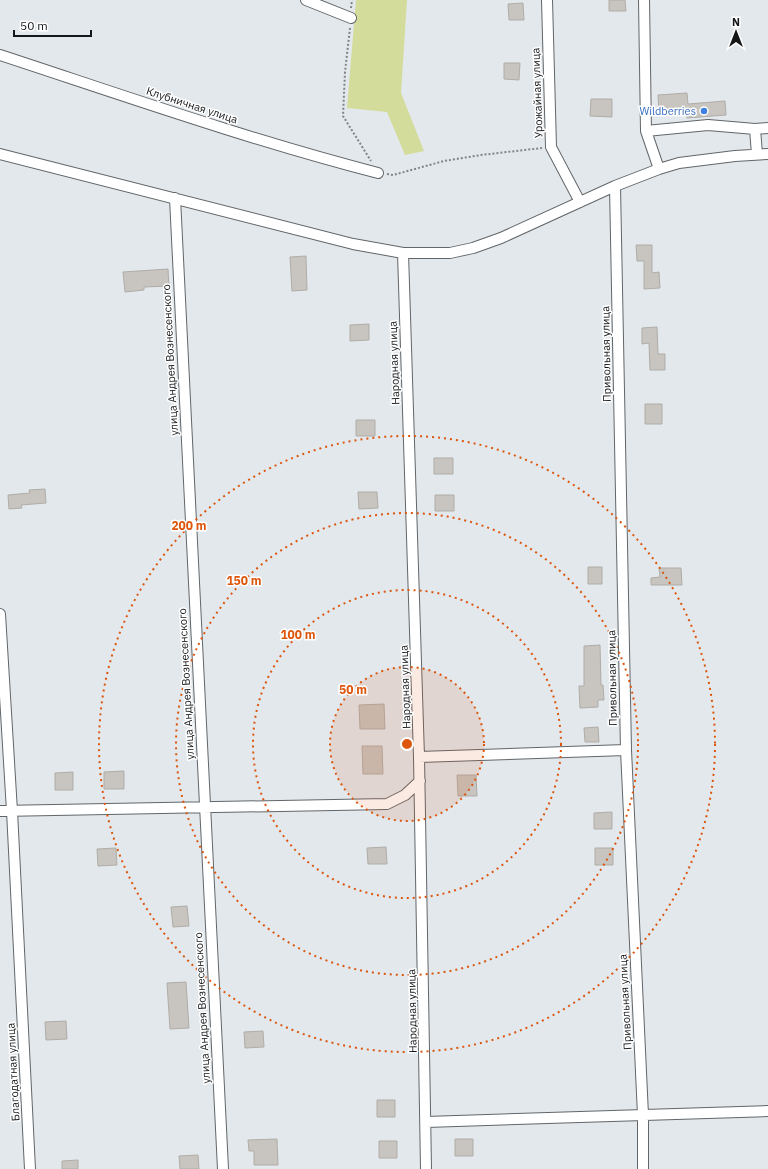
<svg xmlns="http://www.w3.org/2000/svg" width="768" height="1169" viewBox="0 0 768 1169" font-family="'IBM Plex Sans',sans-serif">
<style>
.green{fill:#d3dc9a}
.building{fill:#c8c4bf;stroke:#b0ada7}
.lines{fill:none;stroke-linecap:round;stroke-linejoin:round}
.minor-casing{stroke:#61666a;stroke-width:12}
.path{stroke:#7f8487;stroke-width:2;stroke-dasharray:2 2;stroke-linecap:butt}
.minor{stroke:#fff;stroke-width:10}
.ring{fill:none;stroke:#dd560d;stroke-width:2;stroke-dasharray:2 4}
.shop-dot{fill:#3f7fe0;stroke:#fff;stroke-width:1.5}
.labels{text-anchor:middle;stroke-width:3;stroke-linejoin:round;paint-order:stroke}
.street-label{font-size:11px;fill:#151719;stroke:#fff}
.shop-label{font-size:11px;fill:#366cbe;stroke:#fff;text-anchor:end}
.centre{fill:#dd560d;stroke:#fff;stroke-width:2}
.ring-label{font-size:12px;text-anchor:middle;font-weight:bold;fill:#dd560d;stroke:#fff;stroke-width:3;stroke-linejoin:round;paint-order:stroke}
</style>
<rect width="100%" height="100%" fill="#e2e8ec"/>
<path class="green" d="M356 0H407L401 93 424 151 405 155 387 112 347 108Z"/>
<path class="building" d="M609 0H625L626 11H609Z
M523 3 524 20H509L508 4Z
M504 63H520L519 80 504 79Z
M687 93 688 104 725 101 726 115 687 118 686 110 659 112 658 95Z
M591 99H612V117L590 116Z
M636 245H652V273L659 272 660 288 644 289V261H637Z
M306 256 307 290 292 291 290 257Z
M168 269 169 286 144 287V290L125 292 123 272Z
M369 324V340L350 341V325Z
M657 327 658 354H665V370H650L649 343 642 344V328Z
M645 404H662V424H645Z
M356 420H375V436H356Z
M434 458H453V474H434Z
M45 489 46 503 21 505 22 508 9 509 8 495 30 493 29 490Z
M358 492H377L378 508 359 509Z
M435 495H454V511H435Z
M588 567H602V584H588Z
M659 568H681L682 585H651V578L660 577Z
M600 645 601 685H603L604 700H598V707L580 708 579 686H584V646Z
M384 704 385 729H360L359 705Z
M598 727 599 742H585L584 728Z
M362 746H382L383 774H363Z
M124 771V789H104V772Z
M73 772V790H55V773Z
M457 775H476L477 796H458Z
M612 812V829H594V813Z
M386 847 387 864H368L367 848Z
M116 848 117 865 98 866 97 849Z
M595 848H613V865H595Z
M187 906 189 926 173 927 171 907Z
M186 982 189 1028 170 1029 167 983Z
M66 1021 67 1039 46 1040 45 1022Z
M263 1031 264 1047 245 1048 244 1032Z
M377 1100H395V1117H377Z
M277 1139 278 1165H254V1151H249L248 1140Z
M455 1139H473V1156H455Z
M379 1141H397V1158H379Z
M198 1155 199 1169H180L179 1156Z
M78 1160V1169H62V1161Z"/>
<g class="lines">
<g class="minor-casing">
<path id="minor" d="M306 0 351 18
M547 0 551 147 580 202
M644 0 646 131 659 169
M0 55C125 96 250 140 378 173
M755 129 757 154
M646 131 708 125 755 129 768 128
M0 154 353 244 403 253H450L473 248 501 238 615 186 659 169 679 163 735 156 768 154
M615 186 626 750 643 1115V1169
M175 198 223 1169
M403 253 419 757 426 1169
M0 614 12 811 30 1169
M419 757 626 750
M0 811 387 804 405 795 420 781
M426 1122 768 1111"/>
</g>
<path class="path" d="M351 8 352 0
M350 28 345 72 343 116 371 161
M387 174 393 175 444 161 481 155 542 148"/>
<use href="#minor" class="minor"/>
</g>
<circle cx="407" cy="744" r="77" fill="#dd560d" fill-opacity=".12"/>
<g class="ring">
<circle cx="407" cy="744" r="77"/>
<circle cx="407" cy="744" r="154"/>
<circle cx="407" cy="744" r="231"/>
<circle cx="407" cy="744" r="308"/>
</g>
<circle class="shop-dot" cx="704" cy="111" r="4"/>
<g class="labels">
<g class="street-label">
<text transform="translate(537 93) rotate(-92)" y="4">Урожайная улица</text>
<text transform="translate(192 105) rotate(18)" y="4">Клубничная улица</text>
<text transform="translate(606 354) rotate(-91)" y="4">Привольная улица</text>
<text transform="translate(170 360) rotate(-93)" y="4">улица Андрея Вознесенского</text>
<text transform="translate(394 363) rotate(-92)" y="4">Народная улица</text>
<text transform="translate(612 678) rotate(-91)" y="4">Привольная улица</text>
<text transform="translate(186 684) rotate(-93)" y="4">улица Андрея Вознесенского</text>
<text transform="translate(405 687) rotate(-92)" y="4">Народная улица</text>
<text transform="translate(625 1002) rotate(-93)" y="4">Привольная улица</text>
<text transform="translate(202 1008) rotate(-93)" y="4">улица Андрея Вознесенского</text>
<text transform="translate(412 1011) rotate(-91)" y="4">Народная улица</text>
<text transform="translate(13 1072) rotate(-93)" y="4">Благодатная улица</text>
</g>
<g class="shop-label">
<text x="696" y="115">Wildberries</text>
</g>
</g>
<circle cx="407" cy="744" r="6" class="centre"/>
<g class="ring-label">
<text x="189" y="530">200 m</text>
<text x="244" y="585">150 m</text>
<text x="298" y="639">100 m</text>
<text x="353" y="694">50 m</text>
</g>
<g transform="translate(736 32)" stroke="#ffffff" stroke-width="3" paint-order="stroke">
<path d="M0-3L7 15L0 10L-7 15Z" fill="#151719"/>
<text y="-6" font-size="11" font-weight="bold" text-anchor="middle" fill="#151719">N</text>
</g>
<path d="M14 30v6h77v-6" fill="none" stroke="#151719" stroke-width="2"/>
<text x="20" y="30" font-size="12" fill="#151719" stroke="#ffffff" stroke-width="3" paint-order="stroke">50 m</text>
</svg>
